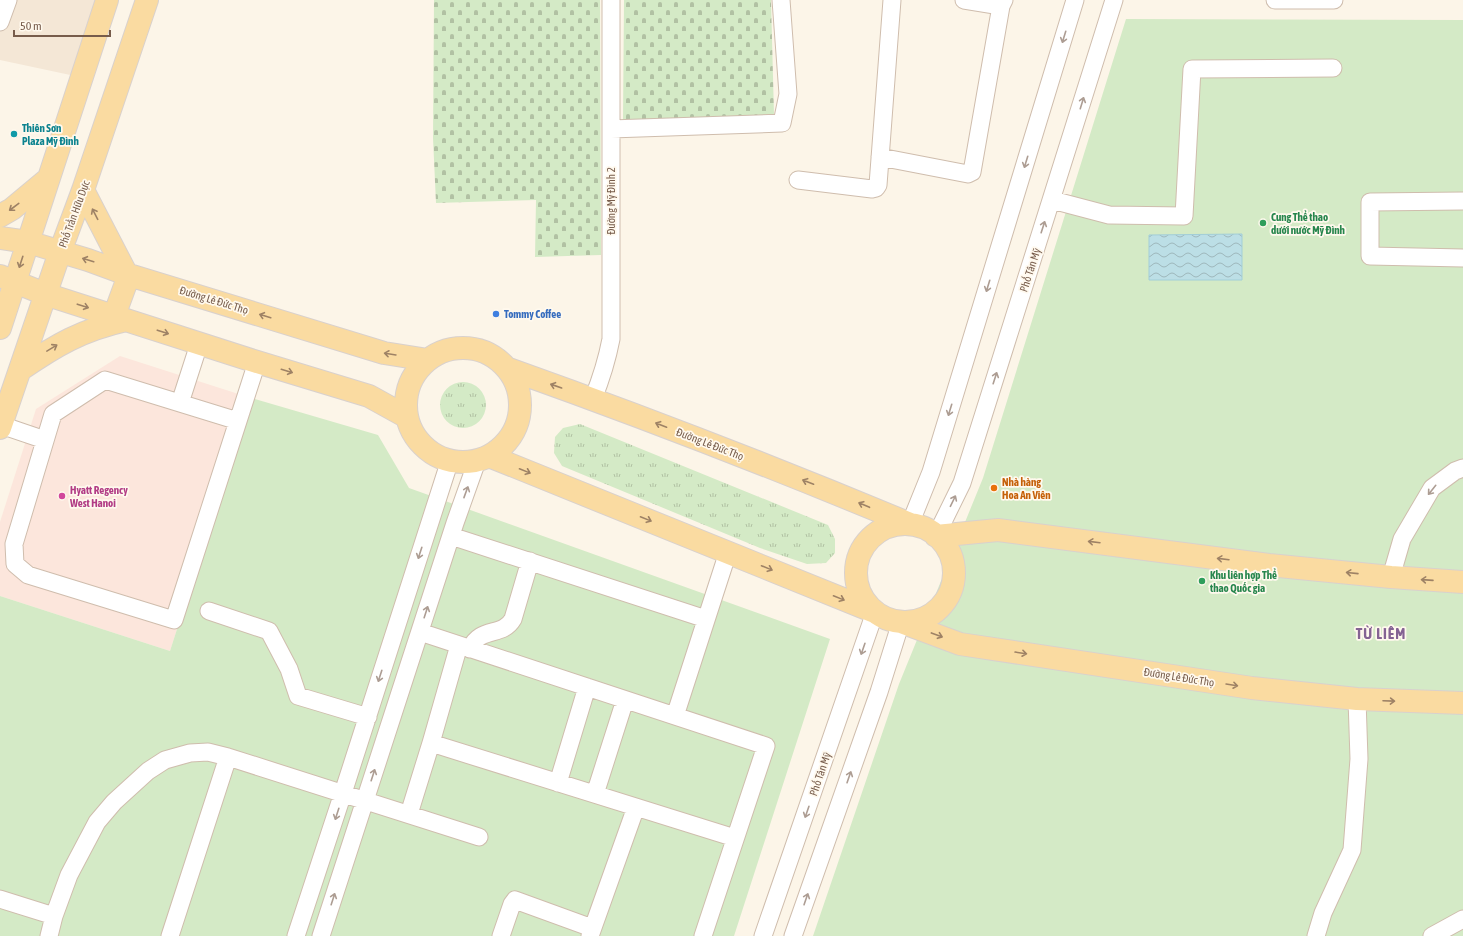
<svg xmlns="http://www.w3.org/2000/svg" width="1463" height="936" viewBox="0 0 1463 936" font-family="'Asap Condensed',sans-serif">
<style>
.residential{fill:#f4e7d6}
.commercial{fill:#fce6dc}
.grass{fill:url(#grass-tufts)}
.cemetery{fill:url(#cemetery-stones)}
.pitch{fill:#d4eac6}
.water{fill:url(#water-waves);stroke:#a2ced8}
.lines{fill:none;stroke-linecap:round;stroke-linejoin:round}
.minor-casing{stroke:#cfbdad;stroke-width:19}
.major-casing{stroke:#d9d1cd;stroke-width:24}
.minor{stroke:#fff;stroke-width:17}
.major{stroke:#fadba1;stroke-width:22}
.oneway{stroke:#ad9d93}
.oneway2{stroke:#9e8265}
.culture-dot{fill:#0f9aa8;stroke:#fff9ee;stroke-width:1.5}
.leisure-dot{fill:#2e9e5b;stroke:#fff9ee;stroke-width:1.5}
.shop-dot{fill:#3f7fe0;stroke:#fff9ee;stroke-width:1.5}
.food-dot{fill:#e8710a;stroke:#fff9ee;stroke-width:1.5}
.hotel-dot{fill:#d1479c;stroke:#fff9ee;stroke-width:1.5}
.labels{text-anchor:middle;stroke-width:3.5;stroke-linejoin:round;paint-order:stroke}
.culture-label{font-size:11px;font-weight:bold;fill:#0d838f;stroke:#fff9ee;text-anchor:start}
.street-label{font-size:11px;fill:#775c4b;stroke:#fff9ee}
.leisure-label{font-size:11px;font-weight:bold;fill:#27864d;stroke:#fff9ee;text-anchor:start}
.shop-label{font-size:11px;font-weight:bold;fill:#366cbe;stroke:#fff9ee;text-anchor:start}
.food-label{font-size:11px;font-weight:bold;fill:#c56008;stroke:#fff9ee;text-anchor:start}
.hotel-label{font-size:11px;font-weight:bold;fill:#b23c85;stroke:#fff9ee;text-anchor:start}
.district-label{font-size:15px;font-weight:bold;letter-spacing:1px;fill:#846393;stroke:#fff9ee}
</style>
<defs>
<pattern id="grass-tufts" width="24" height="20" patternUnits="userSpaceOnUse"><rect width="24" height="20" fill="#d4eac6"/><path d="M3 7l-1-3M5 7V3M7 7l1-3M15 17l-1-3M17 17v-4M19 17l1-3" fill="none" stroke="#b1c1a3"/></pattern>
<pattern id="cemetery-stones" width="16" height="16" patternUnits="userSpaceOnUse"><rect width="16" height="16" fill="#d4eac6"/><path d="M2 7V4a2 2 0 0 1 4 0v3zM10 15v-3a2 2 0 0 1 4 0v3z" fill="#b1c1a3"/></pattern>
<pattern id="water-waves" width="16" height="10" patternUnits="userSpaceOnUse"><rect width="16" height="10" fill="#bcdfe6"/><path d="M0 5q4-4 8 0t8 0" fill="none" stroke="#9eb8bc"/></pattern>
</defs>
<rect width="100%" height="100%" fill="#fcf5e8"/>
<path class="residential" d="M0 0H101L75 76 0 60Z"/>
<path class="commercial" d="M120 356 251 398 170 651 0 596V522L36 409Z"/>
<path class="grass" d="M440 405a23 23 0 1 1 46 0a23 23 0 1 1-46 0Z
M580 424 828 525 835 539V553L826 563 807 564 760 548 562 466 554 453 555 437 563 428Z"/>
<path class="cemetery" d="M434 0H600L601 255 535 257 536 200 436 203 433 138Z
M624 0H771L774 115 623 120Z"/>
<path class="pitch" d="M1126 19 1463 20V936H813L899 684 983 478Z
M251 398 378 435 409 488 830 639 734 936H0V596L170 651Z"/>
<path class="water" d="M1242 234V280H1149V235Z"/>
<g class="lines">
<g class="minor-casing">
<path id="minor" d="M964 0 1001 6 1004 0
M1275 0H1334
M0 22 8 0
M611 129 782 123 788 94 781 0
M880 157 968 174 972 172 1001 6
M798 180 872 189 876 188 878 185 892 0
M1052 200 1109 215 1184 216 1192 69 1333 68
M1463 201 1370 202V256L1463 258
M593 399C601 379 607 360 611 339V0
M180 403 199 344
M238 421 105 380 53 414 14 544 15 564 28 575 174 620 257 362
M1 425 45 440
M910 524 931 472 1075 0
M451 536 706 619
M936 536 962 483 1114 0
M1391 577 1402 539 1432 488 1455 471 1463 468
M209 611 269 631 289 669 298 696 368 717
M420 632 766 746 703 936
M459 645 431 743 735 838
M470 649C481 625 502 638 513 619L530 561
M675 716 728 552
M558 783 587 687
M595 794 625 700
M409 814 431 743
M0 899 54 916
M49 936 54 916 69 875 97 822 114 802 148 771 165 760 190 753 208 752 228 757 479 837
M170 936 228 757
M296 936 343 793 450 460
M321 936 455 523 477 461
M501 936 512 904 515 900 592 928
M590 936 636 807
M763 936 875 612
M793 936 879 692 901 622
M1316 936 1323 913 1352 850 1359 759 1357 699
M1432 936 1463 919"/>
</g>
<g class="major-casing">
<path id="major" d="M83 190 126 273
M0 216 12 209 48 179
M0 238 28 242 88 260 129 275 384 353 428 360
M0 276 45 294 257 362 369 396 407 417
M114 316 129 275
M0 328 107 0
M406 405a57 57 0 1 1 114 0a57 57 0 1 1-114 0Z
M509 369C644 417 778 469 910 524
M20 370C56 345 82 330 126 320
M0 428 60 252 83 190 147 0
M489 456 875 612
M856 573a49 49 0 1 1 98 0a49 49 0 1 1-98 0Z
M936 536 998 530 1269 565 1391 577 1463 582
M901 622 960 644 1252 688 1357 699 1463 703"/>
</g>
<use href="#minor" class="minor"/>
<use href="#major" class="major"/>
</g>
<defs><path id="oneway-shaft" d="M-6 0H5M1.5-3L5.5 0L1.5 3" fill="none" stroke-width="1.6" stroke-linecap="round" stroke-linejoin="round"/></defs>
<g class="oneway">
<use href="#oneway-shaft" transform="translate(1064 37) rotate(107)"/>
<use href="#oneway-shaft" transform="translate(1082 103) rotate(-73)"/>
<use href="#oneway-shaft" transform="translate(1026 162) rotate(107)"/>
<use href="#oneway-shaft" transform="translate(1043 227) rotate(-72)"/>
<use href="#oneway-shaft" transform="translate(988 286) rotate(107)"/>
<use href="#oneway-shaft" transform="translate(995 378) rotate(-72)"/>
<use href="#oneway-shaft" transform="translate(950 410) rotate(107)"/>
<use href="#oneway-shaft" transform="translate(1432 490) rotate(129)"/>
<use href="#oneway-shaft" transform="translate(466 492) rotate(-70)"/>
<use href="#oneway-shaft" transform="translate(953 501) rotate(-64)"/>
<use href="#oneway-shaft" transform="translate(420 553) rotate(108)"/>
<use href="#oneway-shaft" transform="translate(426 612) rotate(-72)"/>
<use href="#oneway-shaft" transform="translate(863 649) rotate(109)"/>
<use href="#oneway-shaft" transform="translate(380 676) rotate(108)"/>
<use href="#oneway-shaft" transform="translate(373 775) rotate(-72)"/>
<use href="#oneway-shaft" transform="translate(849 777) rotate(-71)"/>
<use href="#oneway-shaft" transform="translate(807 812) rotate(109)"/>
<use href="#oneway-shaft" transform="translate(337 814) rotate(108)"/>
<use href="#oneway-shaft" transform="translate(333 899) rotate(-72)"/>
<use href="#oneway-shaft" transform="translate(806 899) rotate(-71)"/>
</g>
<g class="oneway2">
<use href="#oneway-shaft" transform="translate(14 207) rotate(143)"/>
<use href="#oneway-shaft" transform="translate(95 214) rotate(-117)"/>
<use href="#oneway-shaft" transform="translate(88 260) rotate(-163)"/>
<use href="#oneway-shaft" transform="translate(21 262) rotate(108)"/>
<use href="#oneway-shaft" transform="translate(83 306) rotate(18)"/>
<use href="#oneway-shaft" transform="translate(265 316) rotate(-163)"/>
<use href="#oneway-shaft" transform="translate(163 332) rotate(18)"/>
<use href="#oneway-shaft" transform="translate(52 348) rotate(-31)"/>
<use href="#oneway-shaft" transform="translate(390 354) rotate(-171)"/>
<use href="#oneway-shaft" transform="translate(287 371) rotate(17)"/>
<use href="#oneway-shaft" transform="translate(556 386) rotate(-161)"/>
<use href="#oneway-shaft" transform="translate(661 425) rotate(-159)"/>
<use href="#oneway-shaft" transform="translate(525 471) rotate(22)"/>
<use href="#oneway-shaft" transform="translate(808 482) rotate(-159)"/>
<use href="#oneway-shaft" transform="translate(864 505) rotate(-157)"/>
<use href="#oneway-shaft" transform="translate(646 519) rotate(22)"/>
<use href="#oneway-shaft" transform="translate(1094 542) rotate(-173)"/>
<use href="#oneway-shaft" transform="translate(1223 559) rotate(-173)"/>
<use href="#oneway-shaft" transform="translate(767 568) rotate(22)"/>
<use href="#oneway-shaft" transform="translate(1352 573) rotate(-174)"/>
<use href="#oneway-shaft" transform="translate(1427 580) rotate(-176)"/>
<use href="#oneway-shaft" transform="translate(839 598) rotate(22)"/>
<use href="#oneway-shaft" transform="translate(937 635) rotate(20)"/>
<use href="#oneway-shaft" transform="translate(1021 653) rotate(9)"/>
<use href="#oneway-shaft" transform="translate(1232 685) rotate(9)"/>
<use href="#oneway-shaft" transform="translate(1389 701) rotate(2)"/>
</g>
<circle class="culture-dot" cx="14" cy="134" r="4"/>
<g class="leisure-dot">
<circle cx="1263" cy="223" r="4"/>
<circle cx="1202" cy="581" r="4"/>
</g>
<circle class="shop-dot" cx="496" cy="314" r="4"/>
<circle class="food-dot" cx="994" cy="488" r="4"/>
<circle class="hotel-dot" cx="62" cy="496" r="4"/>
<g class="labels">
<g class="culture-label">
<text x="22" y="132">Thiên Sơn<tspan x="22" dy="13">Plaza Mỹ Đình</tspan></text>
</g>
<g class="street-label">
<text transform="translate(611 201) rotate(-90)" y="4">Đường Mỹ Đình 2</text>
<text transform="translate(74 214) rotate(-70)" y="4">Phố Trần Hữu Dực</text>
<text transform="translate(1030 270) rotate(-72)" y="4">Phố Tân Mỹ</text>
<text transform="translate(214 300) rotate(17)" y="4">Đường Lê Đức Thọ</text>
<text transform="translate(710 444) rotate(21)" y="4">Đường Lê Đức Thọ</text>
<text transform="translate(1179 677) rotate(9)" y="4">Đường Lê Đức Thọ</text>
<text transform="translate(820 774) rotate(-71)" y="4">Phố Tân Mỹ</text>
</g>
<g class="leisure-label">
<text x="1271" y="221">Cung Thể thao<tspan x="1271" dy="13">dưới nước Mỹ Đình</tspan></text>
<text x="1210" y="579">Khu liên hợp Thể<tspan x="1210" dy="13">thao Quốc gia</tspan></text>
</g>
<g class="shop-label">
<text x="504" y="318">Tommy Coffee</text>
</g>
<g class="food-label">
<text x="1002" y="486">Nhà hàng<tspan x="1002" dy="13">Hoa An Viên</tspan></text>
</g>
<g class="hotel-label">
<text x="70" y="494">Hyatt Regency<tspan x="70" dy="13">West Hanoi</tspan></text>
</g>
<g class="district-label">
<text x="1381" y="639">TỪ LIÊM</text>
</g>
</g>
<path d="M14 30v6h96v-6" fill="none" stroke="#775c4b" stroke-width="2"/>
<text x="20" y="30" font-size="12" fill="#775c4b" stroke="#fff9ee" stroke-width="3" paint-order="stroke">50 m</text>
</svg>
